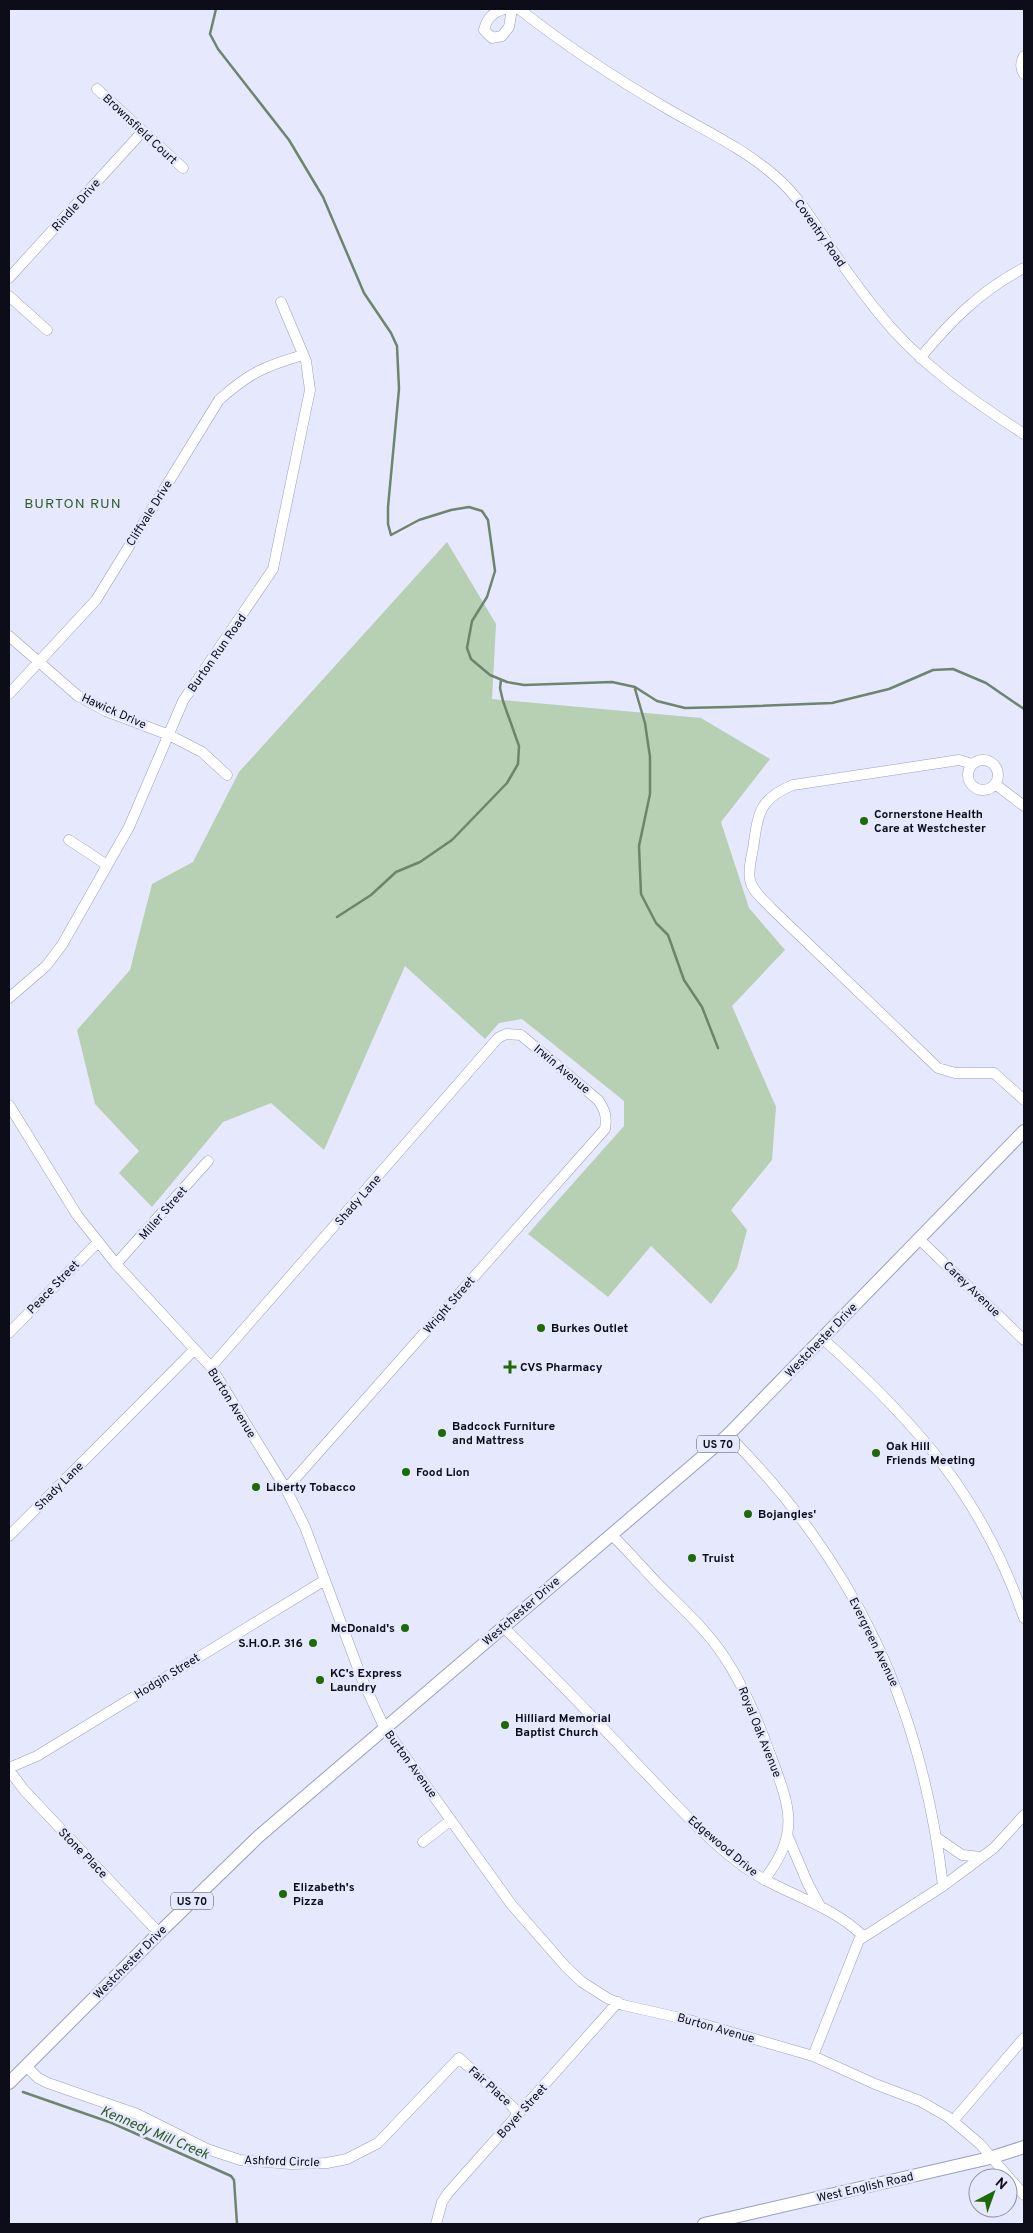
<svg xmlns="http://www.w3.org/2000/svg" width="1033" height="2233" viewBox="0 0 1033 2233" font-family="Overpass,sans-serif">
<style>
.green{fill:#b7cfb2}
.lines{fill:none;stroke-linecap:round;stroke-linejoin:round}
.stream{stroke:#6d856c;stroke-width:2.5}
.minor-casing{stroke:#9b9ebe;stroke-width:11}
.major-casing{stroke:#9b9ebe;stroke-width:14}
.minor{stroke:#fff;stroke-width:10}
.major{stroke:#fff;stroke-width:12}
.poi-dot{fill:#1e6a07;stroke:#e6e8fd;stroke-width:2}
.labels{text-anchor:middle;stroke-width:5;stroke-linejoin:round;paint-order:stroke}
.shield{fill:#e6e8fd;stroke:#4d4f5d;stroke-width:1}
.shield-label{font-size:11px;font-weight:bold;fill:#0c0d18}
.street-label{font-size:12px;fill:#0c0d18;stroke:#e6e8fd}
.poi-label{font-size:12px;font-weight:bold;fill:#0c0d18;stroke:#e6e8fd;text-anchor:start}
.neighbourhood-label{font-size:14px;letter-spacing:1px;fill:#2e5d25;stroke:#e6e8fd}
.water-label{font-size:14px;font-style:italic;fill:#2c5923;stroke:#e6e8fd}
</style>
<rect width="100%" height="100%" fill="#e6e8fd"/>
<path class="green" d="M447 542 496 624 492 699 701 718 770 759 721 822 749 908 785 950 732 1006 776 1107 772 1160 731 1210 747 1230 737 1268 711 1304 651 1246 608 1297 528 1234 624 1126V1101L522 1019 499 1023 485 1039 405 966 324 1150 271 1103 223 1122 152 1207 119 1173 139 1151 95 1104 77 1030 130 970 152 884 193 862 239 772Z"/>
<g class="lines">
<path class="stream" d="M216 9 210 34 218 49 289 140 323 197 364 293 391 333 397 346 399 389 388 507V524L391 535 419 520 451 510 469 507 482 511 488 520 495 571 487 597 472 621 467 648 471 659 490 675 507 682 524 685 612 682 635 687 657 701 685 708 729 707 832 703 889 689 933 670 953 669 986 683 1024 709
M635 689 645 723 650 757V794L639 846 641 894 656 923 668 935 684 980 702 1007 718 1048
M337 917 371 895 396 872 420 862 452 840 507 783 518 764 519 746 503 701 500 688 501 680
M23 2092 112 2123 231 2176 234 2180 237 2224"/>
<g class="minor-casing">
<path id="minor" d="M504 9C492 13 487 18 484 30L492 38 502 36 509 27 512 9
M519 9C565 45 615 78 666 108 702 129 743 148 775 176 802 199 819 231 839 260 851 277 864 295 877 311 917 362 970 399 1024 434
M1024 56C1020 63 1020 68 1024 74
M97 89 183 168
M9 278 143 131
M9 296 47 330
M920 358C951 321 981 290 1024 268
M9 636 78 696 106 711 169 735 202 752 227 775
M9 694 96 600 219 400C249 373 265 366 303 355
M968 775a15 15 0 1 1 30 0a15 15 0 1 1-30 0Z
M972 764 959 760 793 785C758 799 758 815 753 849 751 859 748 870 750 880 752 891 764 900 771 908L938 1068 955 1073H994L1024 1100
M995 784 1024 806
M69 840 107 865
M9 998 46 966 62 945 129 827 183 701 273 569 310 390 306 361 281 302
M9 1105 77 1215 116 1264 211 1367 286 1489 305 1527 362 1679 384 1727 511 1904 566 1967 582 1982 607 1998 623 2005 689 2020 813 2056 875 2084 920 2101 948 2117 980 2144 1024 2195
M919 1239 1024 1340
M116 1264 208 1161
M9 1333 98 1242
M823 1339C916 1422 983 1498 1024 1618
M211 1367 498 1038 506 1034 521 1035 598 1100C605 1110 607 1116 605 1129L286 1489
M728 1435C856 1563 922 1707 943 1886
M612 1535C628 1551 643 1568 659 1585 682 1608 707 1630 725 1658 745 1688 758 1720 770 1754 790 1807 801 1832 764 1880
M9 1536 194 1350
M503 1627C549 1671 593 1717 636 1763 669 1797 701 1834 739 1863 777 1893 829 1902 863 1936
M9 1768 37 1756 325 1580
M9 1770 24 1790 159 1933
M788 1837 808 1884 820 1906
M936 1837 962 1855 981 1857
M423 1842 451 1820
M813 2056 859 1940 943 1886 994 1848 1024 1815
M26 2066 38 2078 48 2083 137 2114 207 2149 240 2160 291 2164 327 2163 347 2159 378 2143 459 2058 514 2108 518 2116
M953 2121 1024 2038
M436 2224 442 2202 448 2193 618 2002"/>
</g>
<g class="major-casing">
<path id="major" d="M9 2083 159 1933 259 1836 728 1435 1024 1131
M704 2224 990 2158 1024 2147"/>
</g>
<use href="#minor" class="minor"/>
<use href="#major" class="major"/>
</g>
<g class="poi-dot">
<circle cx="864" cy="821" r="5"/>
<circle cx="541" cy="1328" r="5"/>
<path d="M507.5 1359.5h5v5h5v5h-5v5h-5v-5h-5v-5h5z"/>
<circle cx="442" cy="1433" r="5"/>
<circle cx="876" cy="1453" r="5"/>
<circle cx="406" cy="1472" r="5"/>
<circle cx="256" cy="1487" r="5"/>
<circle cx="748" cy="1514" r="5"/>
<circle cx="692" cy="1558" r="5"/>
<circle cx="405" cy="1628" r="5"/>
<circle cx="313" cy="1643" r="5"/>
<circle cx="320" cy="1680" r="5"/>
<circle cx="505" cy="1725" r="5"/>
<circle cx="283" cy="1894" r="5"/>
</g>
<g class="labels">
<g class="shield">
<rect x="697" y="1435.5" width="42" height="17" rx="4"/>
<rect x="171" y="1892.5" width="42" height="17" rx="4"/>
</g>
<g class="shield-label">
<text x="718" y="1448">US 70</text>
<text x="192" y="1905">US 70</text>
</g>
<g class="street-label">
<text transform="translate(140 129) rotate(43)" y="4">Brownsfield Court</text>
<text transform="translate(76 205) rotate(-48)" y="4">Rindle Drive</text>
<text transform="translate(820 233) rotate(55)" y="4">Coventry Road</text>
<text transform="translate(149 513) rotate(-58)" y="4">Cliffvale Drive</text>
<text transform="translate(217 653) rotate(-55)" y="4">Burton Run Road</text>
<text transform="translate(114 711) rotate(24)" y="4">Hawick Drive</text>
<text transform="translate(562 1069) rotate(40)" y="4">Irwin Avenue</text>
<text transform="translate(358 1200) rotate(-49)" y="4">Shady Lane</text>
<text transform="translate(163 1213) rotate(-49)" y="4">Miller Street</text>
<text transform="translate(53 1287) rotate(-46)" y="4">Peace Street</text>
<text transform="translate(972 1289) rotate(44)" y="4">Carey Avenue</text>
<text transform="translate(449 1305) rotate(-49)" y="4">Wright Street</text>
<text transform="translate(821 1340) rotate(-46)" y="4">Westchester Drive</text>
<text transform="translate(232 1403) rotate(58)" y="4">Burton Avenue</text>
<text transform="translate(59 1486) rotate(-45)" y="4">Shady Lane</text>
<text transform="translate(521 1611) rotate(-41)" y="4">Westchester Drive</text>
<text transform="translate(874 1642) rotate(64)" y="4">Evergreen Avenue</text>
<text transform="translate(167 1676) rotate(-32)" y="4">Hodgin Street</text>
<text transform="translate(760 1732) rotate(68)" y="4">Royal Oak Avenue</text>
<text transform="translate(411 1764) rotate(54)" y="4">Burton Avenue</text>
<text transform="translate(723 1846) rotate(40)" y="4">Edgewood Drive</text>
<text transform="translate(83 1853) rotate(46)" y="4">Stone Place</text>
<text transform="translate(130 1962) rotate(-45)" y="4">Westchester Drive</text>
<text transform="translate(716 2028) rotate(16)" y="4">Burton Avenue</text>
<text transform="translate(490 2086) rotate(42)" y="4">Fair Place</text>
<text transform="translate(522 2111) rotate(-48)" y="4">Boyer Street</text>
<text transform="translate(282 2161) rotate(2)" y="4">Ashford Circle</text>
<text transform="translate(865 2187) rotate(-13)" y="4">West English Road</text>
</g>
<g class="poi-label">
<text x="874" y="818">Cornerstone Health<tspan x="874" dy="14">Care at Westchester</tspan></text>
<text x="551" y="1332">Burkes Outlet</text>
<text x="520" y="1371">CVS Pharmacy</text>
<text x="452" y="1430">Badcock Furniture<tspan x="452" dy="14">and Mattress</tspan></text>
<text x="886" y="1450">Oak Hill<tspan x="886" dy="14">Friends Meeting</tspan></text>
<text x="416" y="1476">Food Lion</text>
<text x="266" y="1491">Liberty Tobacco</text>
<text x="758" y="1518">Bojangles'</text>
<text x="702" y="1562">Truist</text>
<text x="395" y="1632" text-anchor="end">McDonald's</text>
<text x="303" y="1647" text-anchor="end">S.H.O.P. 316</text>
<text x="330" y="1677">KC's Express<tspan x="330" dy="14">Laundry</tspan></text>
<text x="515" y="1722">Hilliard Memorial<tspan x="515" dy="14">Baptist Church</tspan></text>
<text x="293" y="1891">Elizabeth's<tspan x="293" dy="14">Pizza</tspan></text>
</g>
<g class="neighbourhood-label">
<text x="73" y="508">BURTON RUN</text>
</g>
<g class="water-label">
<text transform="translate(155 2132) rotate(23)" y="5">Kennedy Mill Creek</text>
</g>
</g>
<rect width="1033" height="2233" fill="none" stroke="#0c0d18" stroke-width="20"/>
<g transform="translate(993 2193) rotate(41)"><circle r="24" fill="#e6e8fd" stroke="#8f90a1"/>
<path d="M0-4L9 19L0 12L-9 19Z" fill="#1e6a07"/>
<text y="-8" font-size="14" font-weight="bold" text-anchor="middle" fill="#0c0d18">N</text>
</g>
</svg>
